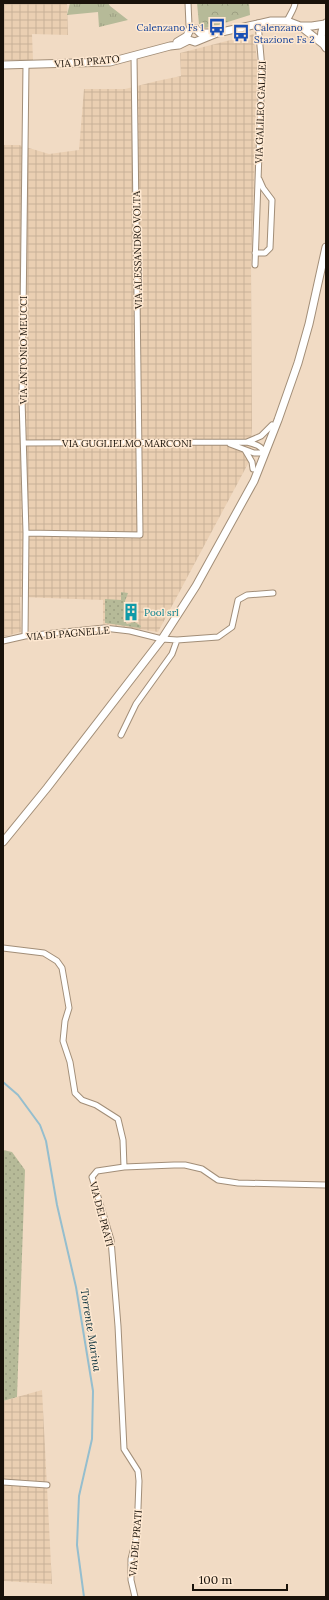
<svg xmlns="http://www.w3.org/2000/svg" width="329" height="1600" viewBox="0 0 329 1600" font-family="Lora,serif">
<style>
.industrial{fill:url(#industrial-grid)}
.grass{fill:url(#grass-tufts)}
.park{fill:url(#park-crowns)}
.garden{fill:url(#garden-dots)}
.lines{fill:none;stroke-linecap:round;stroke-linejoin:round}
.stream{stroke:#95bece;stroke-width:2}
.minor-casing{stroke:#a28e78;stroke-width:7}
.secondary-casing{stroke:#a28e78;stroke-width:9}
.minor{stroke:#fff;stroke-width:5}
.secondary{stroke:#fff;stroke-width:7}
.labels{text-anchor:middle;stroke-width:3;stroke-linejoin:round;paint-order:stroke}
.transit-label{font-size:10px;fill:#164399;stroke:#fee8d1;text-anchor:end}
.street-label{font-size:10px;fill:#19120a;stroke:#fee8d1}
.culture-label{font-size:10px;fill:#0d838f;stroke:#fee8d1;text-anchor:start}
.water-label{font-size:11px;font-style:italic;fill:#0c323e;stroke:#fee8d1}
</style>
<defs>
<pattern id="industrial-grid" width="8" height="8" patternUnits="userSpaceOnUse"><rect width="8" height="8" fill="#eacfb2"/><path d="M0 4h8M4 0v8" fill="none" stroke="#c8b198"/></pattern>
<pattern id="grass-tufts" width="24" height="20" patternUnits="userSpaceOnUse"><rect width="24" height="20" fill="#b6ba98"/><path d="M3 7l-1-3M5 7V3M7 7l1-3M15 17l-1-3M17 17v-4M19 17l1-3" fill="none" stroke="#9c9f82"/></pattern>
<pattern id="park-crowns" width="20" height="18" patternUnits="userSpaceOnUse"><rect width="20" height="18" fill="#b6ba98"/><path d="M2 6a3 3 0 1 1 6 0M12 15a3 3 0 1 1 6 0" fill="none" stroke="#9c9f82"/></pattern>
<pattern id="garden-dots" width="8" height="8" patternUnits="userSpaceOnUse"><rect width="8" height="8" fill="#b6ba98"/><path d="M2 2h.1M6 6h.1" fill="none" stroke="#9c9f82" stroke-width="1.8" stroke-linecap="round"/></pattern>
</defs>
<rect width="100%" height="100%" fill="#f1dbc4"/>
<path class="industrial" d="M3 3H67L68 35 32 34 33 60H3Z
M254 34 258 70 251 265 252 426 250 460 158 632 103 624V600L20 597 21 632 3 637V145H19L49 154 79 150 84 89H125L157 81 181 76 180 53Z
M42 1390 52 1584 3 1581V1401Z"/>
<path class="grass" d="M70 3H108L110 6 128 20 99 27 98 12 67 15Z"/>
<path class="park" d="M197 3H249L250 15 212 27 204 28 199 24Z"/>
<path class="garden" d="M121 592 128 593 125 601 123 619 127 624 135 622 141 626 140 628 105 623V599L121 600Z
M3 1150 12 1152 25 1170 17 1397 3 1401Z"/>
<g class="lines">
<path class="stream" d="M3 1082 18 1095 40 1125 46 1141 57 1205 76 1287 93 1391 92 1439 79 1496 77 1545 84 1597"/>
<g class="minor-casing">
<path id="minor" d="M188 3 189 25 190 29
M287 21C289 16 295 8 295 3
M255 253H265L270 248 272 200 263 188 259 179
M255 265 262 69 258 23
M247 442 261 436 272 425
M24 443 247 442C255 444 262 446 265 453H254L230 444
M245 450 252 462 253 469
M26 533 140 535 134 56
M25 636 26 533 22 399 26 65
M3 641 25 636 104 628 130 631 162 639 177 640 218 637 232 627 238 600 247 595 273 593
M121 735 136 704 172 654 177 640
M3 948 44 953 57 961 62 968 69 1008 65 1021 63 1041 70 1062 75 1093 82 1100 96 1105 118 1119 123 1140 124 1167
M3 1482 47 1485
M135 1597 131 1580V1559L137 1535 139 1481 138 1471 124 1449 118 1326 111 1240 92 1177 97 1171 124 1167 174 1165H185L202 1169 218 1180 238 1183 326 1185"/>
</g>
<g class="secondary-casing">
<path id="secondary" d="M326 23C320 31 320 40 326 48
M300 26 323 44
M177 42 187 36 190 29H196L200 33H211
M3 65 110 62 170 46 179 45 189 40 195 42 217 33 271 21H287L300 26H312L325 24
M3 842 47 788 162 639 196 586 254 481 278 420 298 363 309 324 326 247"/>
</g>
<use href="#minor" class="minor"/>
<use href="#secondary" class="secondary"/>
</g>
<defs>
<g id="bus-bare" transform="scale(1.38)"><path d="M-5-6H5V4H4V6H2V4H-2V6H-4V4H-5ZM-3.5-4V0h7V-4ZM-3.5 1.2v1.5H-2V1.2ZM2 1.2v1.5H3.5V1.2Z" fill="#1a4fb4" stroke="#fee8d1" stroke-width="2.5" paint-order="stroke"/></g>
<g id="building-bare" transform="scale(1.38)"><path d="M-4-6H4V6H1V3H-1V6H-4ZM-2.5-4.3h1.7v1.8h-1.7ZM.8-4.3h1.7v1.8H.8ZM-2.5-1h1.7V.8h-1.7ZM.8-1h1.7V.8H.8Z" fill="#0f9aa8" stroke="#fee8d1" stroke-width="2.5" paint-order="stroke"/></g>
</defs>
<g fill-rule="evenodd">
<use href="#bus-bare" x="217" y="27"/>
<use href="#bus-bare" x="241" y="33"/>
<use href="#building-bare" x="131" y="612"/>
</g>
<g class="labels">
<g class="transit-label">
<text x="204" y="31">Calenzano Fs 1</text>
<text x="254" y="31" text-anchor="start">Calenzano<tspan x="254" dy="12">Stazione Fs 2</tspan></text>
</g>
<g class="street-label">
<text transform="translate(87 61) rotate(-5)" y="4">VIA DI PRATO</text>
<text transform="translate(260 112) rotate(-88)" y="4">VIA GALILEO GALILEI</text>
<text transform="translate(137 250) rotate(-91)" y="4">VIA ALESSANDRO VOLTA</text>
<text transform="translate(23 350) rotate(-90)" y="4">VIA ANTONIO MEUCCI</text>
<text x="127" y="447">VIA GUGLIELMO MARCONI</text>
<text transform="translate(68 633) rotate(-5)" y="4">VIA DI PAGNELLE</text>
<text transform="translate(102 1214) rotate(75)" y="4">VIA DEI PRATI</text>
<text transform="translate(135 1543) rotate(-85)" y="4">VIA DEI PRATI</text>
</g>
<g class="culture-label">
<text x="144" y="616">Pool srl</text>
</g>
<g class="water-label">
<text transform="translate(91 1330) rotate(81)" y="4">Torrente Marina</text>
</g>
</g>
<rect width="329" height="1600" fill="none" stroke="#19120a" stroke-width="8"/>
<path d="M193 1584v6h94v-6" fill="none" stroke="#19120a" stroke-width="2"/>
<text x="199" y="1584" font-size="12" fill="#19120a" stroke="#fee8d1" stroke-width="3" paint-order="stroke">100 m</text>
</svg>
